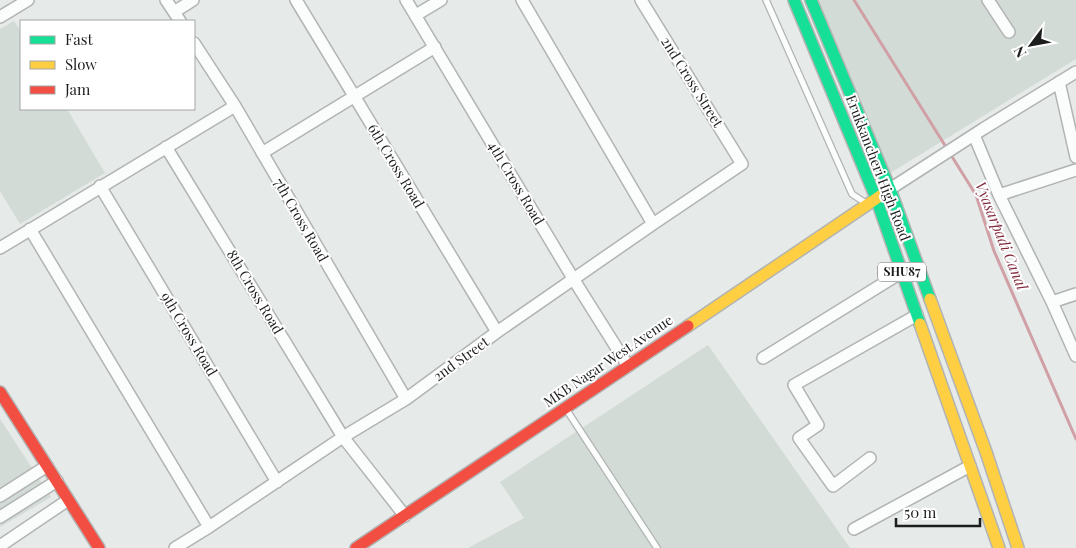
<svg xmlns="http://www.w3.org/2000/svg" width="1076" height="548" viewBox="0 0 1076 548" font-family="'Playfair Display',serif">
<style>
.built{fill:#d2dbd6}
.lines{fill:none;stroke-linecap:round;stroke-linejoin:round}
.stream{stroke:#d0a0a6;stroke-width:3}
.lane-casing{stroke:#b2b4b3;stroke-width:8}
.street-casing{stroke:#b2b4b3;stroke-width:14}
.fast-casing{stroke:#b2b4b3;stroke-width:14}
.slow-casing{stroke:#b2b4b3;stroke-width:14}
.jam-casing{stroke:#b2b4b3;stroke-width:14}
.lane{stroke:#fbfcfc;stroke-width:5.5}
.street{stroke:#fbfcfc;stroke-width:11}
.fast{stroke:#16e098;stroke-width:11}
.slow{stroke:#ffcf43;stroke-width:11}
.jam{stroke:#f24e42;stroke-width:11}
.labels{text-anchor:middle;stroke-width:4;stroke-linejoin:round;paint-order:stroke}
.shield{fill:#fff;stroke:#606261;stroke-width:1}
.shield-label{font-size:12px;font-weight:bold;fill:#1c1e1d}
.street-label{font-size:14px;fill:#1c1e1d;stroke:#fff}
.water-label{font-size:15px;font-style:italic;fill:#832d40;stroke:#fff}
</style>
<rect width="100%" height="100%" fill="#e6eae8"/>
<path class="built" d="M817 0H1076V59L887 175Z
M14 21 21 32V109H67L105 173 20 224 0 191V29Z
M708 345 850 548H468L524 518 500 482Z
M0 419 51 497 0 527Z"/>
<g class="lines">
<path class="stream" d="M854 0 976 195 994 251 1076 439"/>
<g class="lane-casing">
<path id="lane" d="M766 0 852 194 867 204
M566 409 657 548"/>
</g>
<g class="street-casing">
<path id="street" d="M166 0 180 21
M296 0 497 332
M406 0 574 280 628 366
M522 0 653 224
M988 0 1009 32
M174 12 193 0
M416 15 441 0
M0 17 28 0
M194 43 235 106 406 399
M1059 82 1076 157
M974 135 999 195 1052 302 1076 356
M166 147 343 437 405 516
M262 153 435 47
M100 186 277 482
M890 189 983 129 1076 72
M999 195 1076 170
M30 229 209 527
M0 248 235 106
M1052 302 1076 294
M763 358 902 272
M870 458 833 486 799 438 818 425 794 385 917 315
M0 496 47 466
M0 517 57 481
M854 529 970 466
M0 546 68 500
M175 548 209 527 343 437 406 399 497 332 653 224 742 164 641 0"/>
</g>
<g class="fast-casing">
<path id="fast" d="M794 0 876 198 920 324
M811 0 890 189 930 299"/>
</g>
<g class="slow-casing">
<path id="slow" d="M930 299 986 452 1018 548
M920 324 999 548
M688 326 886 192"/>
</g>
<g class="jam-casing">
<path id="jam" d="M0 392 99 548
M356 548 688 326"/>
</g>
<use href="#lane" class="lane"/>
<use href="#street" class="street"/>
<use href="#fast" class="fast"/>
<use href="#slow" class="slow"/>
<use href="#jam" class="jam"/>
</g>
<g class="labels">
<rect class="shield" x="878" y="262.5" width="48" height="19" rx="4"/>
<g class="shield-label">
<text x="902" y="276">SHU87</text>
</g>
<g class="street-label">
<text transform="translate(692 82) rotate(58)" y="5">2nd Cross Street</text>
<text transform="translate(396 166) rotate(59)" y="5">6th Cross Road</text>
<text transform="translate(878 168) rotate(69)" y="5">Erukkancheri High Road</text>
<text transform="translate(516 183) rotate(59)" y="5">4th Cross Road</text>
<text transform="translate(301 220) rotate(60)" y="5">7th Cross Road</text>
<text transform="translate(255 292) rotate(59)" y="5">8th Cross Road</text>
<text transform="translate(189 334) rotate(59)" y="5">9th Cross Road</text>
<text transform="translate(461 359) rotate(-36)" y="5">2nd Street</text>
<text transform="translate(608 361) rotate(-34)" y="5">MKB Nagar West Avenue</text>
</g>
<g class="water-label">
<text transform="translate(1001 236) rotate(68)" y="5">Vyasarpadi Canal</text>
</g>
</g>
<rect x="20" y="20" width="175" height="90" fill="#ffffff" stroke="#a4a5a5"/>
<rect x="30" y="36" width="25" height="8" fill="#16e098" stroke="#a4a5a5"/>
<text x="65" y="45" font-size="15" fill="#1c1e1d">Fast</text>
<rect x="30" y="61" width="25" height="8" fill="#ffcf43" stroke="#a4a5a5"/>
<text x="65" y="70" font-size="15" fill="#1c1e1d">Slow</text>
<rect x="30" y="86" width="25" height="8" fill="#f24e42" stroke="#a4a5a5"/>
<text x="65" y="95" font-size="15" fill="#1c1e1d">Jam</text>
<g transform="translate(1031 45) rotate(238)" stroke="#ffffff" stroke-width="4" paint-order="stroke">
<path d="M0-4L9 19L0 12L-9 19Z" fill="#1c1e1d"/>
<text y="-8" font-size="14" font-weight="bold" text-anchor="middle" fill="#1c1e1d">N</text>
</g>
<path d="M896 518v8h84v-8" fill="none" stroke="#1c1e1d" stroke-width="2.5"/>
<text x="904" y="518" font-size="15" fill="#1c1e1d" stroke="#ffffff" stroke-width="4" paint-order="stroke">50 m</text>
</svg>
